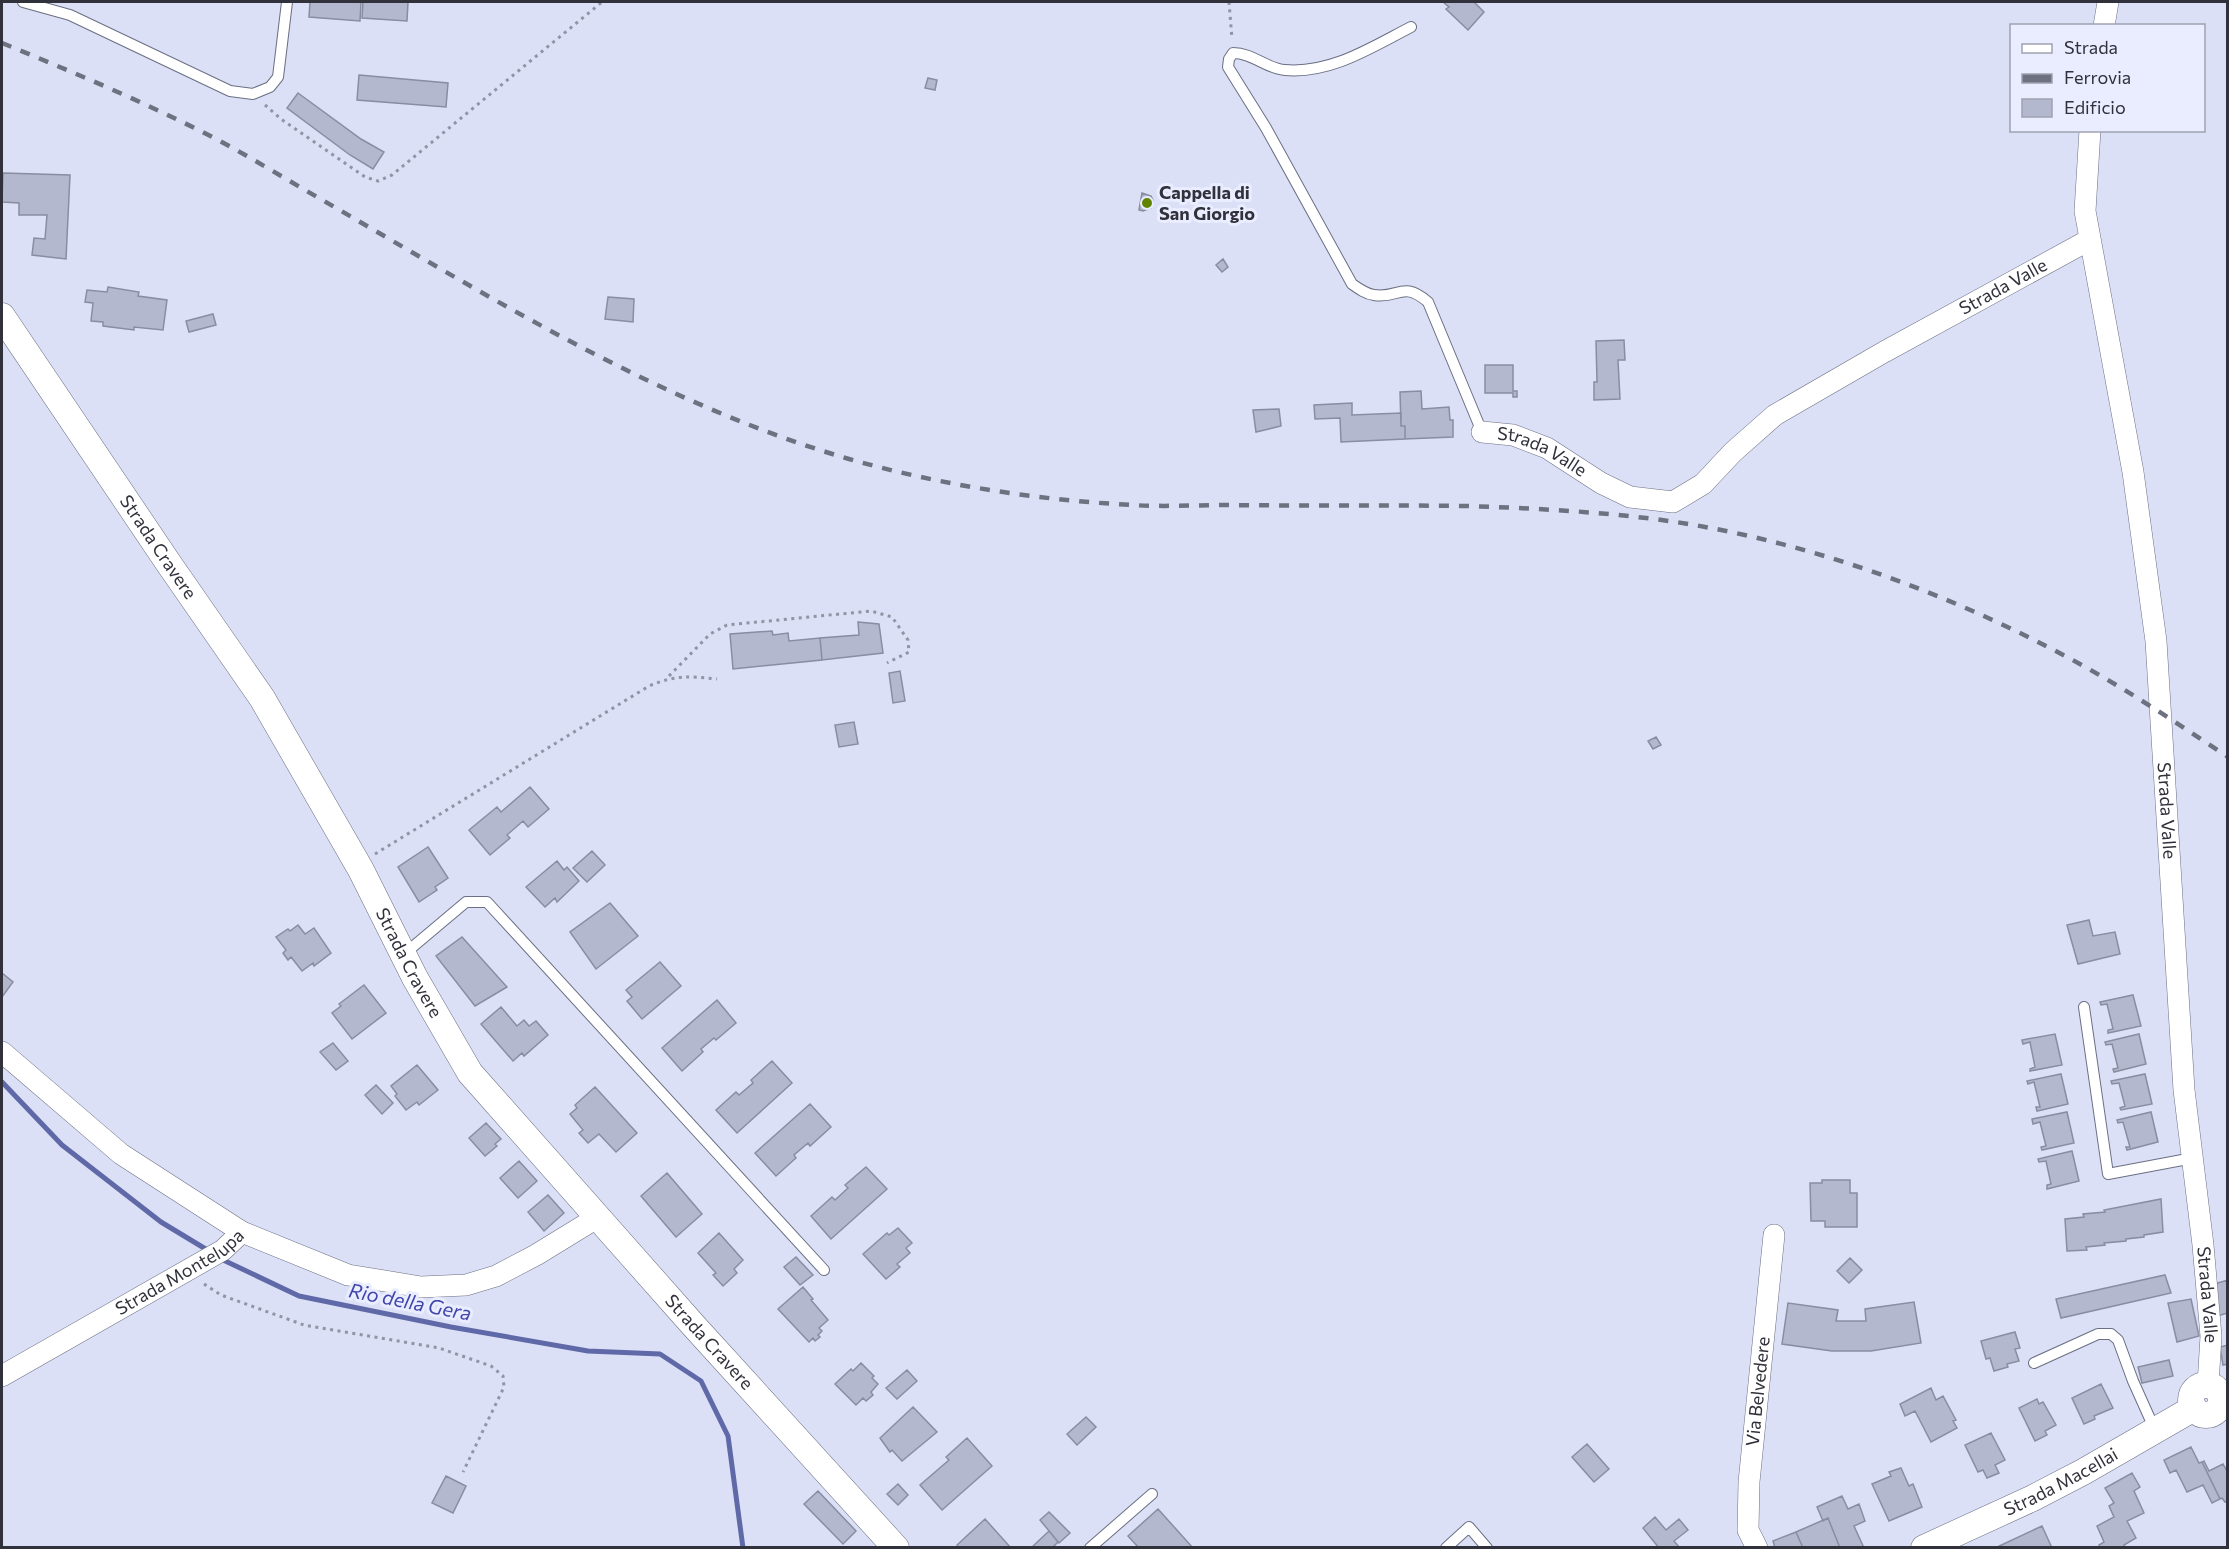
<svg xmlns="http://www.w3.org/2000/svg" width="2229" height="1549" viewBox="0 0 2229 1549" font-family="Commissioner,sans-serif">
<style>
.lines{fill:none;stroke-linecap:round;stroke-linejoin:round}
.stream{stroke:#6069a7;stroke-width:5}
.building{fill:#b4b8ce;stroke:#888da1;stroke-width:1.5}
.service-casing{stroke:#6b6f83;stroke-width:12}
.minor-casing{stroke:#6b6f83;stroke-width:22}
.tertiary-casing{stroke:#6b6f83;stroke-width:27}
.path{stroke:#9094a4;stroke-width:3;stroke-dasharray:3 4.5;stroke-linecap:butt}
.service{stroke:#fff;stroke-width:10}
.minor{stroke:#fff;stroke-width:21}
.tertiary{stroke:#fff;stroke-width:26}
.rail{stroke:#6e717f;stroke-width:4.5;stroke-dasharray:10 10;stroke-linecap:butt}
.poi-dot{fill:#618400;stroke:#e9edff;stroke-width:2}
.labels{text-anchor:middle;stroke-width:6;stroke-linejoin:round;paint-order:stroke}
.poi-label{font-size:18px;font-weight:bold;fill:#30313a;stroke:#e9edff;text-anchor:start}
.street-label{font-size:18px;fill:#30313a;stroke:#e9edff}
.water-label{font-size:20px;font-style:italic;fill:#4045a9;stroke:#e9edff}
</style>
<rect width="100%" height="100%" fill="#dbe0f6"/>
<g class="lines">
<path class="stream" d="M2 1082 62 1145 161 1222 209 1251
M219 1258 299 1296 451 1327 588 1351 660 1354 701 1381 728 1436 743 1548"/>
</g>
<path class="building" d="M310 2H361L360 21 309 17Z
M363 2H408L407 21 362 18Z
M1443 2H1474L1484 12 1468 30 1446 9 1449 7Z
M359 75 448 83 446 107 357 100Z
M928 78 937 80 935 90 925 88Z
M298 93 361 139 384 152 373 169 350 155 287 108Z
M3 173 70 175 66 259 32 255 34 238 45 239 47 215H19V203L2 202Z
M1142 193 1151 196 1153 200 1151 208 1143 211 1139 210Z
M1223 259 1228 267 1222 272 1216 265Z
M108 287 139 292 138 296 167 300 163 330 134 327V330L103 326V322L91 321 93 303 85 302 87 290 107 292Z
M608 297 634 299 633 322 605 319Z
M213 314 216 325 189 332 186 321Z
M1624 340 1625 360H1618L1620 399 1594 400V382H1597L1596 341Z
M1485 365H1513V391H1517V397H1513V393H1485Z
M1421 391 1422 409 1449 407 1450 420H1453V437L1405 439V426H1401L1400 392Z
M1352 403V415L1401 413V426H1405V439L1341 442 1340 418 1315 419 1314 405Z
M1279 409 1281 426 1256 432 1253 410Z
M858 622 879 624 883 653 822 660 820 638 859 635Z
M772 631 773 635 788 633 789 641 820 638 822 660 733 669 730 634Z
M900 671 905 701 893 703 889 673Z
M854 722 858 744 839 747 835 725Z
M1656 737 1661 745 1653 749 1648 741Z
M530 787 549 809 528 827 523 821 507 835 510 838 490 855 469 830 497 807 501 812Z
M428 847 448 878 435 887 437 890 419 902 398 867Z
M592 851 605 865 587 882 573 868Z
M557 861 564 870 567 867 579 881 557 902 555 898 545 907 526 887Z
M610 903 638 936 596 969 570 932Z
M2089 920 2093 936 2115 932 2120 954 2078 964 2067 925Z
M298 925 305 934 314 928 331 953 314 966 313 963 302 971 291 957 288 960 283 953 286 950 276 937 288 929 290 931Z
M462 937 507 987 475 1006 436 956Z
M660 962 681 986 642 1019 627 1001 632 997 626 990Z
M2 973 13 982 2 997Z
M364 985 386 1013 352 1039 332 1013 341 1006 339 1004Z
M2133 995 2141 1026 2108 1033V1030L2113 1029 2107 1004 2101 1005 2100 1002Z
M717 1000 736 1023 716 1040 714 1038 701 1049 703 1052 682 1071 662 1048Z
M501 1007 517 1026 524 1020 529 1026 536 1021 548 1035 524 1056 522 1053 513 1061 481 1024Z
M2055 1034 2062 1065 2030 1071V1069L2035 1067 2030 1042 2023 1044 2022 1040Z
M2139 1034 2146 1064 2114 1072 2113 1069 2118 1068 2112 1044 2106 1045 2105 1042Z
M333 1043 348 1061 336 1070 320 1052Z
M772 1061 792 1083 737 1133 716 1110 736 1092 739 1095 753 1083 751 1080Z
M417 1065 438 1090 419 1105 417 1102 406 1110 395 1096 397 1094 391 1086Z
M2061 1074 2068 1104 2037 1111 2036 1107H2040L2034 1082 2028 1084 2027 1081Z
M2145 1074 2152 1104 2121 1110 2120 1108 2125 1106 2119 1083 2112 1084 2111 1081Z
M376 1085 393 1103 382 1114 365 1095Z
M595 1087 637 1133 616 1152 599 1134 588 1143 579 1133 583 1130 570 1114 577 1108 575 1105Z
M810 1104 831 1127 810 1146 808 1143 794 1155 796 1158 776 1176 755 1153Z
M2067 1112 2074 1143 2042 1150 2041 1147 2046 1146 2040 1122 2033 1124 2032 1119Z
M2151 1112 2158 1142 2127 1150 2126 1147H2130L2123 1122 2118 1123 2117 1120Z
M486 1123 501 1139 495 1144 497 1146 485 1156 469 1138Z
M2072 1151 2079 1181 2047 1189V1185L2051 1184 2046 1161 2039 1162 2038 1159Z
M519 1161 537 1181 518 1198 500 1178Z
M866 1167 887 1189 831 1239 811 1216 832 1197 835 1200 848 1188 845 1185Z
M667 1173 702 1214 676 1237 641 1196Z
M1822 1180H1850V1193H1857V1227H1825V1221H1811L1810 1183H1822Z
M548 1195 564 1213 544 1231 528 1212Z
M2161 1199 2163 1232 2144 1235V1237L2126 1239V1241L2104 1243 2105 1245 2086 1247 2087 1250 2067 1251 2065 1219 2084 1217 2083 1214 2105 1212 2104 1210Z
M898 1228 912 1243 906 1248 910 1253 897 1264 900 1267 886 1279 863 1254 887 1233 889 1235Z
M719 1233 743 1260 734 1269 737 1273 723 1286 713 1275 716 1273 698 1253Z
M796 1257 813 1275 800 1285 784 1267Z
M1850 1258 1862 1270 1849 1283 1837 1271Z
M2165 1275 2171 1293 2061 1318 2056 1299Z
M2228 1280V1313L2217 1316 2214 1284Z
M803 1287 813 1299 811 1300 828 1320 819 1328 822 1331 818 1335 820 1337 815 1341 813 1338 809 1342 778 1309Z
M2191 1299 2199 1336 2177 1342 2168 1303Z
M1914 1302 1921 1343 1871 1351H1832L1782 1344 1788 1303 1838 1310 1836 1321H1866L1865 1309Z
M2015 1332 2020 1348 2015 1349 2019 1361 2007 1364 2008 1367 1994 1371 1990 1358 1986 1359 1981 1341Z
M2228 1345V1364L2223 1365 2220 1347Z
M2169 1360 2173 1376 2142 1383 2138 1367Z
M861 1363 874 1376 872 1378 878 1384 871 1392 873 1395 866 1401 863 1398 856 1405 835 1384 851 1369 853 1371Z
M907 1370 917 1381 897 1399 886 1388Z
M2101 1384 2113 1408 2094 1416 2095 1419 2084 1424 2072 1398Z
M1931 1388 1936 1400 1943 1396 1956 1420 1953 1421 1957 1428 1931 1442 1915 1411 1905 1416 1900 1404Z
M2037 1399 2039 1404 2043 1402 2056 1425 2045 1431 2047 1435 2035 1441 2019 1408Z
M913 1407 937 1432 902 1461 892 1450 890 1452 880 1438Z
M1086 1417 1096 1427 1077 1445 1067 1434Z
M1991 1433 2005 1460 1995 1465 1999 1473 1987 1478 1983 1470 1978 1472 1965 1445Z
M967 1438 992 1466 942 1510 920 1485 949 1460 946 1457Z
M1587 1444 1609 1469 1594 1482 1572 1457Z
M2191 1447 2199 1463 2202 1462 2220 1499 2212 1503 2203 1485 2187 1492 2176 1470 2170 1473 2164 1460Z
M2204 1461 2209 1471 2223 1464 2228 1473V1501L2225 1502 2222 1498 2220 1499 2202 1462Z
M1901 1468 1909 1486 1913 1484 1922 1507 1889 1521 1872 1484 1891 1476 1889 1472Z
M2132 1473 2140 1487 2134 1491 2144 1513 2127 1521 2136 1538 2124 1545 2126 1548H2100L2099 1545 2104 1542 2097 1526 2114 1517 2109 1506 2114 1503 2105 1488Z
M446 1476 466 1486 453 1513 432 1503Z
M898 1484 908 1495 898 1505 887 1494Z
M818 1491 856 1531 843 1544 804 1504Z
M1842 1496 1848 1509 1859 1504 1865 1521 1854 1526 1864 1548H1840L1828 1518 1823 1521 1817 1507Z
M1158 1509 1193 1548H1139L1128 1536Z
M1049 1512 1070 1533 1059 1543 1040 1520Z
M1655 1517 1666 1530 1679 1519 1688 1530 1674 1541 1680 1548H1659L1643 1528Z
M1828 1518 1840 1548H1803L1796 1532Z
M985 1519 1011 1548H959L957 1545Z
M2042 1526 2052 1548H1995Z
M1049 1531 1058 1542 1052 1548H1031Z
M1796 1532 1803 1548H1775L1773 1541Z"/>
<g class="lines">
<g class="service-casing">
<path id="service" d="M23 2 70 15 230 91 253 94 270 87 278 77 287 2
M1411 27C1372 47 1331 74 1285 70 1267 69 1253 53 1233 53L1229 59 1228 67 1266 128 1352 284C1359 289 1366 294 1374 295 1399 299 1402 280 1428 302L1482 432
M403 955 466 902H487L824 1270
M2084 1007 2108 1174 2193 1158
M2034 1363 2098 1334H2111L2118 1340 2133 1381 2155 1430
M1090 1548 1152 1494
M1446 1548 1469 1527 1487 1548"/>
</g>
<g class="minor-casing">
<g id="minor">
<path d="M2104 26 2108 2"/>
<path id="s1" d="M2090 130 2085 211 2133 472 2156 641 2184 1090 2203 1245 2211 1336 2208 1385"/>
<path id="s2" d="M1482 432 1513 435 1547 448 1601 483 1630 497 1673 502 1703 484 1733 452 1775 415 1884 352 2089 240"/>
<path d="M2 1052 121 1154 242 1232"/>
<path id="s3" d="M2 1376 223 1250 242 1232 348 1275 421 1287 466 1285 496 1276 536 1255 598 1217"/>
<path id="s4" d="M1757 1548 1748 1530 1749 1482 1774 1235"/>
</g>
</g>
<g class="tertiary-casing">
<g id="tertiary">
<path id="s5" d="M2 316 167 561 262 698 361 870 415 978 470 1073 694 1326 896 1548"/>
<circle cx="2206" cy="1400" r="15"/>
<path id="s6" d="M1924 1548 2033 1498 2083 1472 2194 1408"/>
</g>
</g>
<path class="path" d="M1229 2 1232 39
M265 105 281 119 365 177 378 181 392 175 602 2
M669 676 710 634 727 625 871 611 892 617 908 640 909 652 887 663
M375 854 649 686C675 675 689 676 717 679
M204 1284 221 1295 304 1325 439 1348 491 1366 503 1376 504 1387 463 1472"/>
<use href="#service" class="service"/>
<use href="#minor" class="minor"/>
<use href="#tertiary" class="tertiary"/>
<path class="rail" d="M2 43C75 73 149 104 220 141 255 160 289 181 324 201 492 298 660 404 849 459 940 485 1037 500 1132 505 1164 507 1196 505 1228 505 1308 506 1387 505 1467 506 1527 508 1587 511 1646 518 1782 534 1923 583 2044 645 2108 677 2168 717 2228 757"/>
</g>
<circle class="poi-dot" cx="1147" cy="203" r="6"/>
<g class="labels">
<g class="poi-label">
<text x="1159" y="199">Cappella di<tspan x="1159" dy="21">San Giorgio</tspan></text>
</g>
<g class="street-label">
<text dy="6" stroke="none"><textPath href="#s2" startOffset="604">Strada Valle</textPath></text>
<text dy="6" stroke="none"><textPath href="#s2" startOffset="64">Strada Valle</textPath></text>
<text dy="6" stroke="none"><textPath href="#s5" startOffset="279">Strada Cravere</textPath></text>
<text dy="6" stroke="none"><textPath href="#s1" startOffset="687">Strada Valle</textPath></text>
<text dy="6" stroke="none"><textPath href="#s5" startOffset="765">Strada Cravere</textPath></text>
<text dy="6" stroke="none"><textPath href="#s3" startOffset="206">Strada Montelupa</textPath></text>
<text dy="6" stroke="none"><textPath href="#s1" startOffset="1173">Strada Valle</textPath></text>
<text dy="6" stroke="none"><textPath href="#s5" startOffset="1251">Strada Cravere</textPath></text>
<text dy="6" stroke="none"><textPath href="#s4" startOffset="159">Via Belvedere</textPath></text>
<text dy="6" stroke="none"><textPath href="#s6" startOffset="152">Strada Macellai</textPath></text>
</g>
<g class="water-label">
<text transform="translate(410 1302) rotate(11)" y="7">Rio della Gera</text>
</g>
</g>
<rect width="2229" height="1549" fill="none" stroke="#30313a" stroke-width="6"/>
<rect x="2010" y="24" width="195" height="108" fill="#e9edff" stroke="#9fa2b0" stroke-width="1.5"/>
<rect x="2022" y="44" width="30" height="9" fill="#ffffff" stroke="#9fa2b0" stroke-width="1.5"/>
<text x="2064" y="54" font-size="18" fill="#30313a">Strada</text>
<rect x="2022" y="74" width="30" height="9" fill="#6e717f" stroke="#9fa2b0" stroke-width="1.5"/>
<text x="2064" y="84" font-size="18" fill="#30313a">Ferrovia</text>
<rect x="2022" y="99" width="30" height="18" fill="#b4b8ce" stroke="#9fa2b0" stroke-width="1.5"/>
<text x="2064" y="114" font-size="18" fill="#30313a">Edificio</text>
</svg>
